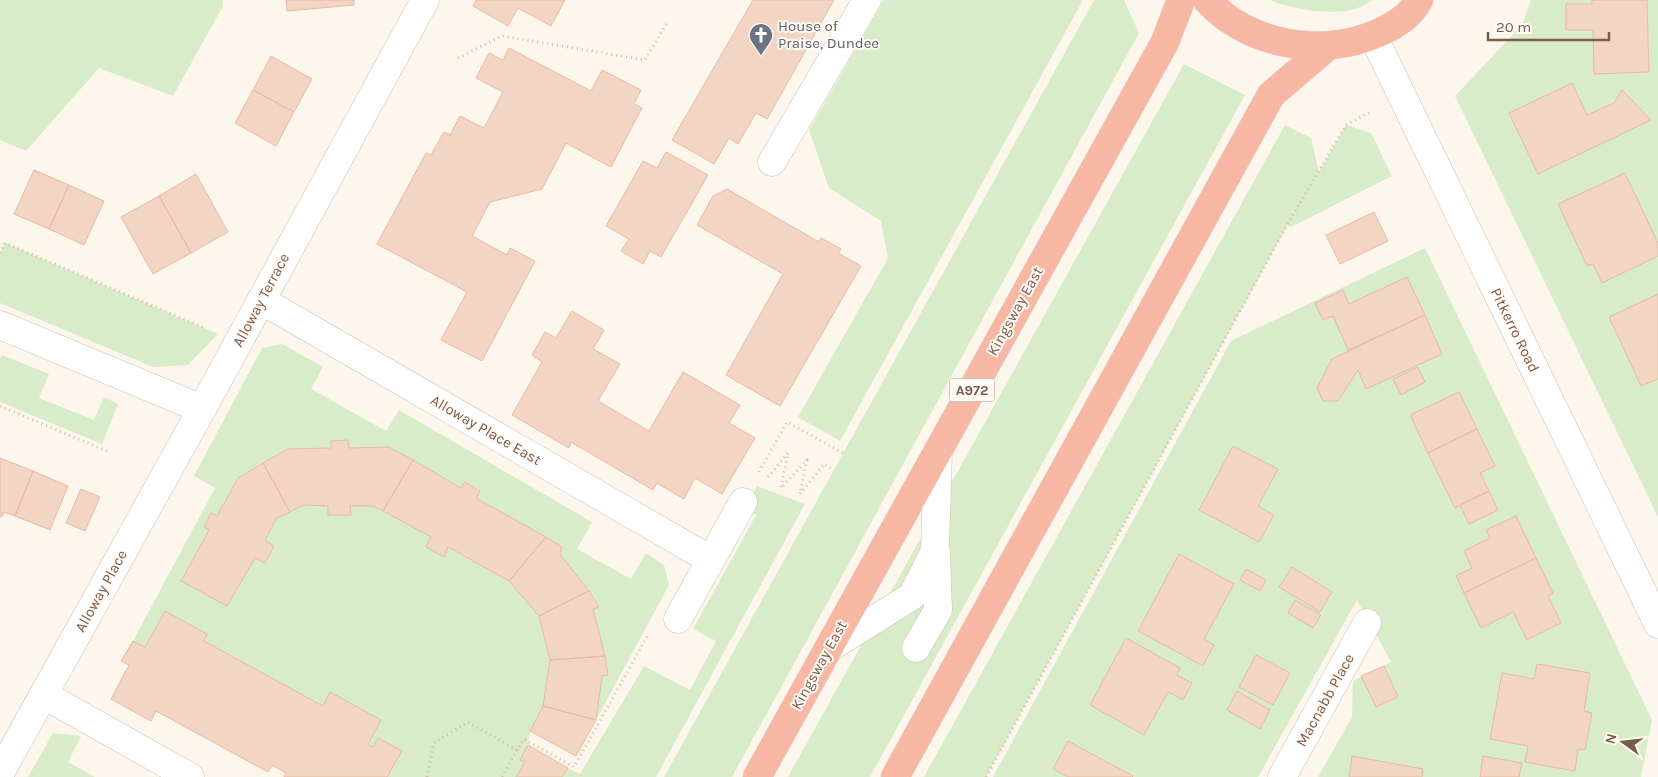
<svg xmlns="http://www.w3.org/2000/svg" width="1658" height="777" viewBox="0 0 1658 777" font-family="Karla,sans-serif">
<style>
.green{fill:#d8ecc9}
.building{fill:#f3d5c3;stroke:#e6bba3}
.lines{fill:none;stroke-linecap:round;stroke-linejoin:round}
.minor-casing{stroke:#d1beb0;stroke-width:29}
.highway-casing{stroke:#dad1cd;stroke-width:29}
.path{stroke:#d9b8a5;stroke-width:3;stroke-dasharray:1 4;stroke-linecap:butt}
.minor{stroke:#fff;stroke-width:28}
.highway{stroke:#f7b7a3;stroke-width:28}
.labels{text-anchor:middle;stroke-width:4;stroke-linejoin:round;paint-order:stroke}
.shield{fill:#fffaf3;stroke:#a28b7f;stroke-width:1}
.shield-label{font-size:14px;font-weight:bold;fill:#7a5c4d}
.worship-label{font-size:15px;fill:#5b616d;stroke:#fffaf3;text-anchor:start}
.street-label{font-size:15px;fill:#7a5c4d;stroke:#fffaf3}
</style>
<rect width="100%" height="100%" fill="#fdf6ec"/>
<path class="green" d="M0 0H223V6L173 96 99 68 26 151 0 140Z
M884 0H1083L840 441 798 417 888 258 881 221 829 188 809 130Z
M1094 0H1124L1139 33 732 777H664Z
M1270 0H1373C1367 3 1361 7 1355 9 1335 16 1289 9 1270 0Z
M1531 0H1658V517L1455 96 1522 25Z
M1184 64 1245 95 870 777H788Z
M1285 125 1311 138 1319 172 1346 125 1371 133 1392 176 1291 227 1287 226 986 777H924Z
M5 243 218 334 188 365 153 367 0 303V253Z
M1425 248 1652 720 1641 777H1318L1352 717 1353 681 1391 662 1357 600 1258 777H993L1231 341Z
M282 344 323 367 311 389 386 431 399 410 592 522 577 549 631 579 646 553 664 565 669 585 596 720 602 676 608 675 593 609 599 606 589 591 546 537 476 498 480 490 465 482 461 488 389 447 349 448 348 440 331 441V448L288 449 263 463 238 478 217 516 211 513 204 527 209 530 182 581 227 606 255 558 265 563 274 546 265 540 277 518 303 505 328 506V515H350V506H373L431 537 426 547 444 557 448 547 509 581 539 616 550 660 543 706 530 731 528 745 521 759 525 762 516 777H387L373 747 368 744 380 720 330 693 323 706 204 641 207 634 165 611 145 647 133 641 215 488 194 476 262 348Z
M2 355 49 374 39 398 94 420 104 397 118 404 102 444 0 402V359Z
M757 486 805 504 656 777H562L568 768 580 774 644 666 690 690 716 641 693 629 756 515 745 508Z
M53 733 81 736 68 762 95 777H28Z"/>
<path class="building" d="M286 0H354V5L287 11Z
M476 0H565L551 26 518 8 508 26 473 6Z
M753 0H834L767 119 756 113 738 144 729 138 714 164 672 140Z
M1592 0H1647L1649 72 1594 74 1593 30H1566V4H1592Z
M509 48 591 91 602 70 641 90 634 104 642 108 611 167 566 143 542 189 490 202 472 236 507 255 510 248 535 261 482 361 441 340 467 292 377 244 426 153 431 155 444 132 450 135 460 116 484 128 503 92 476 78 489 53 503 60Z
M271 56 312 79 294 112 253 90Z
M1572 83 1587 115 1614 103 1622 90 1651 120 1538 174 1509 113Z
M253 90 294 112 276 146 235 123Z
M666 152 708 175 661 257 650 251 643 264 621 251 629 239 606 226 643 161 657 168Z
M34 170 69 185 49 229 14 214Z
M1625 173 1658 243V256L1602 283 1593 264 1587 266 1558 204Z
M196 174 228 232 191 253 159 196Z
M69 185 104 201 84 245 49 229Z
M727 189 819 242 821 238 841 249 838 253 861 266 780 406 726 375 783 274 697 225 713 196Z
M159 196 191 253 153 274 121 217Z
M1374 212 1388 241 1340 264 1326 235Z
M1407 277 1425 315 1348 350 1333 316 1323 320 1315 303 1343 290 1349 304Z
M1658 294V379L1641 386 1609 317Z
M572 311 604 330 593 349 620 364 598 401 649 431 683 372 740 405 729 423 755 438 722 494 695 478 684 499 657 483 653 490 571 442 569 448 512 415 542 362 532 355 545 332 556 338Z
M1425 315 1442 354 1366 389 1358 370 1338 401H1323L1317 388 1332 359Z
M1418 367 1425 382 1401 395 1393 379Z
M1459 392 1477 429 1428 453 1410 415Z
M1477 429 1495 466 1480 473 1489 491 1455 508 1428 453Z
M348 440 349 448 389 447 413 460 383 511 373 506H350L351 515H328V506L303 505 290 512 263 463 288 449 331 448V441Z
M1233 446 1278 469 1258 506 1274 515 1259 542 1199 510Z
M0 458 33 471 15 516 4 512 2 517H0Z
M413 460 461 488 465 482 480 491 476 498 546 537 509 581 448 547 444 557 426 547 431 537 383 511Z
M263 463 290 512 277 518 265 540 274 546 265 563 255 558 227 606 181 581 209 530 204 527 211 513 217 516 238 478Z
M33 471 68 486 50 530 15 516Z
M81 489 100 497 85 531 66 523Z
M1489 491 1498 510 1469 524 1460 505Z
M1516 516 1536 558 1464 593 1456 576 1472 568 1464 551 1490 538 1486 530Z
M546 537 562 547 560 554 589 591 539 616 509 581Z
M1179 554 1234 584 1204 639 1214 645 1203 666 1138 631Z
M1536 558 1553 593 1548 596 1561 623 1527 640 1513 612 1481 628 1464 593Z
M1292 567 1332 592 1320 612 1279 587Z
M1246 569 1266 580 1260 591 1240 580Z
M589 591 599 607 593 609 605 656 550 660 539 616Z
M1295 600 1321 615 1313 628 1288 613Z
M165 611 207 634 204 641 323 706 330 692 381 720 368 744 373 747 378 738 402 751 387 777H284L286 773 272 765 268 772 156 711 151 721 111 699 129 665 121 661 133 641 145 647Z
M1126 638 1180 668 1177 675 1192 683 1183 700 1168 692 1144 735 1090 705Z
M1256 655 1290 673 1273 705 1239 687Z
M605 656 608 675 602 676 596 720 543 706 550 660Z
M1537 664 1590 673 1584 711 1592 713 1585 750 1578 749 1575 771 1525 762 1528 746 1490 739 1502 673 1534 679Z
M1384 666 1398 697 1376 707 1361 676Z
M1237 691 1270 710 1260 729 1227 710Z
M543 706 596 720 576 756 530 731Z
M1068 741 1133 776 1132 777H1068L1053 769Z
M528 745 568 768 562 777H516L525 762 520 760Z
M1352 756 1423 769 1422 777H1349Z
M1483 756 1522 763 1519 777H1480Z"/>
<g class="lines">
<g class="minor-casing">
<path id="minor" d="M1373 36 1658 624
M772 162 867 0
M261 300 711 560
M0 325 202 409 425 0
M678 619 743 502
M829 648 912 596 935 551 938 450
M916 648 938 610 936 553
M44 695 190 777
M0 773 202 409
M1282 777 1367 623"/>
</g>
<g class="highway-casing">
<path id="highway" d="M1207 0C1255 53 1347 61 1404 18 1410 14 1415 6 1419 0
M757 777 1165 42 1181 0
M895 777 1271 95 1328 46"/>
</g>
<path class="path" d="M458 58 502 36 645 60 668 21
M0 253 5 243 205 328
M0 406 109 452
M759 472 787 422 843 453
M768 477 788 453 781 488 807 460 800 494 824 464 834 470
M427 777 434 743 468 722 517 750 524 739 574 767 648 635
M502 777 517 750
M986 777 1287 225 1346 125 1372 111"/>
<use href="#minor" class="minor"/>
<use href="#highway" class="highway"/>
</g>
<defs>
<g id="church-pin" transform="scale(1.25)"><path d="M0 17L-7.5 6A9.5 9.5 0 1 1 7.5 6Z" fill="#6b7280" stroke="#fffaf3"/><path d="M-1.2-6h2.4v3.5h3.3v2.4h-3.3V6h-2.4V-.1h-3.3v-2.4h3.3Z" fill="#fff"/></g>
</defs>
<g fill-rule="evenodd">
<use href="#church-pin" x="761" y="35"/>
</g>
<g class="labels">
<rect class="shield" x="949.5" y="378.5" width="45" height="23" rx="4"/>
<g class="shield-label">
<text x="972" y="395">A972</text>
</g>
<g class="worship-label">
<text x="778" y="31">House of<tspan x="778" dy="17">Praise, Dundee</tspan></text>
</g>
<g class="street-label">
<text transform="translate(261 300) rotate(-62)" y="5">Alloway Terrace</text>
<text transform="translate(1015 311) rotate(-61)" y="5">Kingsway East</text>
<text transform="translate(1515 330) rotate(64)" y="5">Pitkerro Road</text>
<text transform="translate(486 430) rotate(30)" y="5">Alloway Place East</text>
<text transform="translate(101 591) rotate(-61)" y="5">Alloway Place</text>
<text transform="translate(819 665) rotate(-61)" y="5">Kingsway East</text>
<text transform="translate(1325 700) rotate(-61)" y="5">Macnabb Place</text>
</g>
</g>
<g transform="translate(1623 742) rotate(285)" stroke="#fffaf3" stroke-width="4" paint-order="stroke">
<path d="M0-4L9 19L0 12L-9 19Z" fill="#7a5c4d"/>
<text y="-8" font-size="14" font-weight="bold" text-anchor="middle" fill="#7a5c4d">N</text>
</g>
<path d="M1488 32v8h121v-8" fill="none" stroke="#7a5c4d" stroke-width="2.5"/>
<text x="1496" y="32" font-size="15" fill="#7a5c4d" stroke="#fffaf3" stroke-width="4" paint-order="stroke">20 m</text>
</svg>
